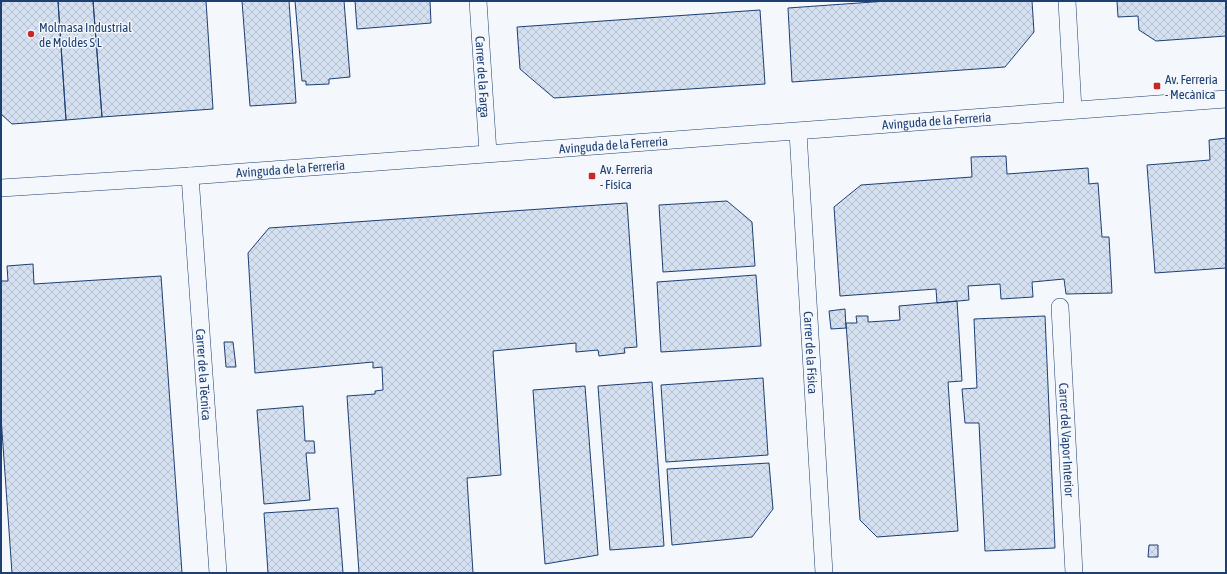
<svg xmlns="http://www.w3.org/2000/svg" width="1227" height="574" viewBox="0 0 1227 574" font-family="'Asap Condensed',sans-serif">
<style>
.building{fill:url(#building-cross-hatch);stroke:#1d3f73}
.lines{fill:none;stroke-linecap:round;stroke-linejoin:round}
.minor-casing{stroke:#1d3f73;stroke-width:18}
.minor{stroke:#f4f7fb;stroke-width:17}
.poi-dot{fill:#c62828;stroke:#f4f7fb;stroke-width:1.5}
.labels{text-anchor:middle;stroke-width:3;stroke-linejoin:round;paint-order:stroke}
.poi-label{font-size:13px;fill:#1d3f73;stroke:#f4f7fb;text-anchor:start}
.street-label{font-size:13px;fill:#1d3f73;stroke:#f4f7fb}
</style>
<defs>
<pattern id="building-cross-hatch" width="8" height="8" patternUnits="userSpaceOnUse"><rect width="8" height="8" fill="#d5e0f0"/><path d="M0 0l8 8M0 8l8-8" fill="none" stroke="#b6c1d1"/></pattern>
</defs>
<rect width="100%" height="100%" fill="#f4f7fb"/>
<path class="building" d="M1 1H58L66 120 12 124 1 114Z
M58 1H93L102 117 66 120Z
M93 1H206L213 109 102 117Z
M242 1H289L296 103 250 106Z
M295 1H344L350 77 329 79V84L306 85V81H302Z
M355 1H430L431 23 357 29Z
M887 1H1032L1034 32 1005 67 792 82 788 8Z
M1117 1H1226V36L1156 41 1139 30 1138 16 1118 17Z
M760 10 765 84 554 98 520 69 517 27Z
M1226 138V268L1155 273 1147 165 1210 160 1209 140Z
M1006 156 1007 174 1088 168 1089 184 1098 183 1102 237H1109L1112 293 1066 294 1064 279 1032 282 1033 297 1001 299 1000 284 968 286 969 300 937 303 936 289 840 296 834 207 861 185 972 177 971 157Z
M727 201 752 222 755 266 663 272 659 205Z
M627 203 637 347 624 348 625 353 599 356 598 350 576 352V343L493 351 501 475 467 478 473 573H359L347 396 375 394V391L383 390 382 367 373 368V362L255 373 248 253 269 228Z
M33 264 34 284 161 276 182 573H12L1 417V281H8L7 266Z
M756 275 761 346 661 352 657 282Z
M957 301 962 381 948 382 958 531 877 537 860 520 846 323H857L856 316H868V322L900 320 899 306Z
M845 309 846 328 831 329 829 311Z
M1045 316 1055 548 985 551 979 423H965L962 389 977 388 974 319Z
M224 342H233L236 367H226Z
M763 378 768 455 666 462 661 385Z
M652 382 664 546 610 550 598 386Z
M585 386 598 555 545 564 533 390Z
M303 406 305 441H314L315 453H306L310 500 264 504 257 410Z
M769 463 773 509 752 537 672 545 667 469Z
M338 508 343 573H268L264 513Z
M1149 545H1158V557H1148Z"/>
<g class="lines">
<g class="minor-casing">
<g id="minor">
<path id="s1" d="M478 1 488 153"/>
<path d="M1067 1 1073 110"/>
<path id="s2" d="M798 132 824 573"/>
<path id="s3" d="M190 176 218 573"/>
<path id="s4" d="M1 188 190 176 1226 99"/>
<path id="s5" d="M1060 307 1074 573"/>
</g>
</g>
<use href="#minor" class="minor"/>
</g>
<g class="poi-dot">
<circle cx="31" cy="34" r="4"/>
<rect x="1153" y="82" width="8" height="8" rx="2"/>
<rect x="588" y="172" width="8" height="8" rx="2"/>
</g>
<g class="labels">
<g class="poi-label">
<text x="39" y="32">Molmasa Industrial<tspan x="39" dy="15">de Moldes S L</tspan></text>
<text x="1165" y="84">Av. Ferreria<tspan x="1165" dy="15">- Mecànica</tspan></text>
<text x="600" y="174">Av. Ferreria<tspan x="600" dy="15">- Física</tspan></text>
</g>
<g class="street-label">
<text dy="5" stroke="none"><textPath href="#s1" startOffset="76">Carrer de la Farga</textPath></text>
<text dy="5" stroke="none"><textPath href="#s4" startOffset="938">Avinguda de la Ferreria</textPath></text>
<text dy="5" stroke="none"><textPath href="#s4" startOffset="614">Avinguda de la Ferreria</textPath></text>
<text dy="5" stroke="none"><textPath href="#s4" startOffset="290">Avinguda de la Ferreria</textPath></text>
<text dy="5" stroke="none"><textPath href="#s2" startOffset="221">Carrer de la Física</textPath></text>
<text dy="5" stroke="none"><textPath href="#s3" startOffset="199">Carrer de la Tècnica</textPath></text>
<text dy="5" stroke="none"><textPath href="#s5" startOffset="133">Carrer del Vapor Interior</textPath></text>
</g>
</g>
<rect width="1227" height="574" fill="none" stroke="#1d3f73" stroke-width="4"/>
</svg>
